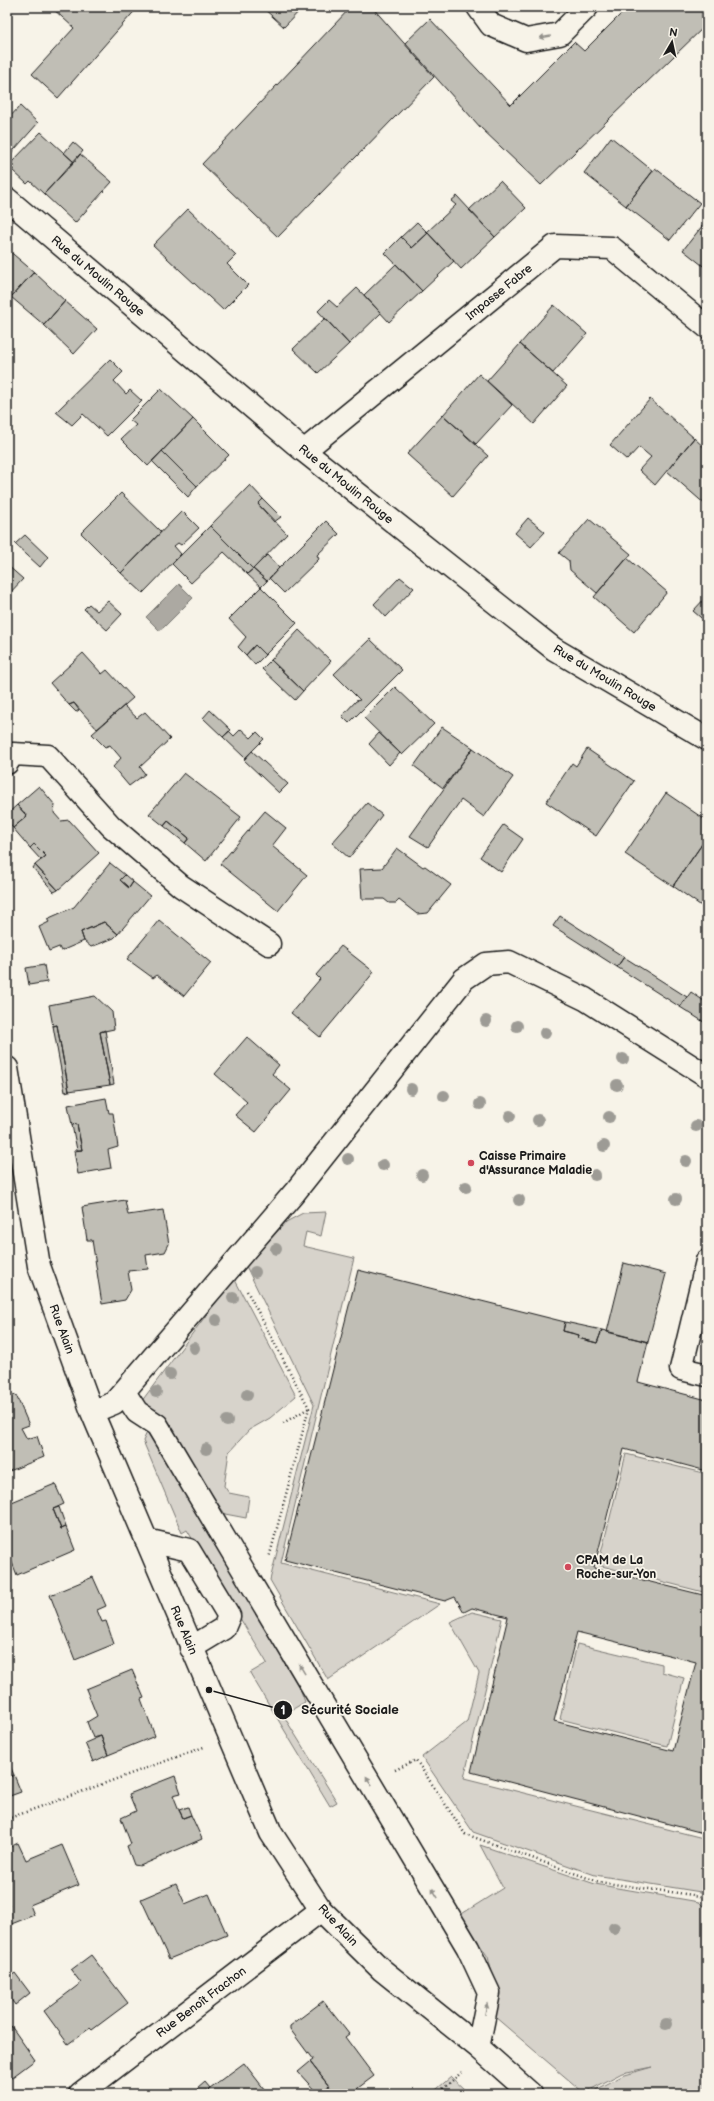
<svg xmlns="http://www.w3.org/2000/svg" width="714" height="2101" viewBox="0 0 714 2101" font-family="'Balsamiq Sans',sans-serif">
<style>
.green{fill:#d7d3cb;stroke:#7a7874}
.water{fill:#aca9a2;stroke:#72716c}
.building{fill:#c0beb5;stroke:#1c1c1c;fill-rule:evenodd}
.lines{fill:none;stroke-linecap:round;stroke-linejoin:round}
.minor-casing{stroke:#1c1c1c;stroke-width:25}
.path{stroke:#1c1c1c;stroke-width:2.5;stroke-dasharray:1 3;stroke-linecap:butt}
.minor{stroke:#f7f3e8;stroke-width:22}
.tree{fill:#9d9b95}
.oneway{fill:#94928c}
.poi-dot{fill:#d1495b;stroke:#f7f3e8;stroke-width:1.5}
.labels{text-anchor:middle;stroke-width:3.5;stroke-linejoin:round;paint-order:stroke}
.street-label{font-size:12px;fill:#1c1c1c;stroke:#f7f3e8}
.poi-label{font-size:12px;font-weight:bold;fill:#1c1c1c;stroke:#f7f3e8;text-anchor:start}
.leader{fill:none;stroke:#1c1c1c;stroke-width:1.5}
.callout-dot{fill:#1c1c1c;stroke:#f7f3e8;stroke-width:1.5}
.mark-label{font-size:12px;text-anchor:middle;font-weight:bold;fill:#fff}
.callout-label{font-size:13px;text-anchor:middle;font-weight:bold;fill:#1c1c1c;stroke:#f7f3e8;stroke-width:3.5;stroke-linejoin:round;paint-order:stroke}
</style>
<rect width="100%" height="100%" fill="#f7f3e8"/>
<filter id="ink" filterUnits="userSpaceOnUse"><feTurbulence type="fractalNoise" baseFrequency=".025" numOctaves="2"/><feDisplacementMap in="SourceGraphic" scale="8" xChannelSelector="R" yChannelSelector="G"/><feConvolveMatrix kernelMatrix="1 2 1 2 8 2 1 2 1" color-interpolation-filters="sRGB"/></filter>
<g filter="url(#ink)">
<path class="green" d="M326 1212 321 1236 306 1232 303 1246 354 1258 281 1563 440 1604 328 1680 270 1580 314 1405 246 1266 286 1222 303 1213Z
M234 1278 296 1396 270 1418 249 1430 229 1452 224 1486 229 1493 249 1497 246 1518 225 1514 159 1415 141 1402Z
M148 1430 301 1691 305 1702 283 1715 337 1802 330 1806 250 1673 267 1663 187 1530 182 1533 143 1441Z
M626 1454 707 1474V1593L598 1565Z
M472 1612 502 1619 464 1778 707 1839V1893L595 1875 473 1832 422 1757 467 1722 479 1673 450 1622Z
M577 1644 662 1664V1672L684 1678 667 1746 560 1719Z
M480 1845 595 1884 699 1902 707 1910V2094L670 2092 662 2094H588L624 2075 652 2067 622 2073 584 2093 495 2017 497 1994 488 1957 460 1915 503 1888Z
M451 2077 465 2090 460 2094H431Z"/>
<path class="water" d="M179 584 193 598 160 631 146 617Z"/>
<path class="building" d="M51 7H138L58 98 32 74 74 28Z
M262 7H303L284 27Z
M351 7H372L434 77 278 237 202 164Z
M628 7H707V24L541 185 481 128 405 43 430 19 511 105 574 42 584 51Z
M20 106 38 123 7 158V120Z
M41 132 74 162 44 194 30 181 27 184 12 170 15 168 11 163Z
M611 137 653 171 626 206 584 173Z
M73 142 83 151 74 162 64 153Z
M80 154 112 182 75 223 44 194Z
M655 168 700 203 670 240 626 206Z
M500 181 526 208 495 237 469 210Z
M457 196 495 237 461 269 427 232 456 205 451 201Z
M188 209 236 255 227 264 248 285 223 310 153 245Z
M707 220V269L683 250Z
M417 222 428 233 412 248 401 237Z
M428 233 454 261 422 291 385 253 401 237 412 248Z
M7 249 34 272 11 297 7 293Z
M396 264 422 291 389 322 364 295Z
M34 272 65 301 44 325 11 297Z
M357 288 381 313 349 344 318 311 329 300 337 307Z
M65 301 97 329 74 354 44 325Z
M554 305 587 334 553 373 520 344Z
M325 318 349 344 318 373 293 349Z
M520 344 567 386 534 424 487 381Z
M110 359 123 372 114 381 126 394 130 390 142 401 107 436 83 414 72 425 56 412Z
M479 374 512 405 476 444 443 415Z
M161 389 193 419 148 466 121 439 136 425 130 420Z
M650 399 694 438 655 485 639 470 651 457 639 447 627 460 610 445Z
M443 415 488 456 453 496 407 454Z
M193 419 229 455 197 486 162 451Z
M694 438 707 450V506L667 471Z
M162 451 197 486 188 497 152 461Z
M250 485 263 499 258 504 287 534 253 569 210 526Z
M121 493 161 532 121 573 81 533Z
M263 499 281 517 274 522 258 504Z
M182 511 199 528 181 545 178 543 174 546 181 554 143 593 121 573Z
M528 518 545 532 531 547 515 533Z
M589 519 631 554 597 593 570 570 569 561 559 553Z
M326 521 339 534 317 555 319 559 284 593 269 578Z
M210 526 253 569 247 574 224 552 191 583 172 564Z
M25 535 48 557 40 567 15 544Z
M267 555 279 568 267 581 253 569Z
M627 558 667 592 634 632 594 597Z
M7 565 23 579 7 596Z
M253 569 267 581 261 587 247 574Z
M400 577 414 588 386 617 374 604Z
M261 587 297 623 265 655 255 645 246 655 238 647 246 637 229 619Z
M707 596V623L693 611Z
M108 601 122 614 107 630 84 609 89 604 97 611Z
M299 630 331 661 303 691 271 660Z
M370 639 402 670 349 723 342 716 356 701 360 700 334 674Z
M255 645 265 655 255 665 246 655Z
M83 653 102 674 107 670 133 698 97 729 74 703 69 705 50 683Z
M271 660 303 691 295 700 262 669Z
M395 687 434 724 402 755 364 718Z
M74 703 79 710 76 712 69 705Z
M124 706 137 718 145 712 170 739 140 767 145 774 129 786 113 767 121 758 110 745 105 747 92 734Z
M210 710 231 730 223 737 203 718Z
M442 727 473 748 443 788 414 766Z
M241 729 251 738 257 732 264 739 245 758 223 737 229 731 234 736Z
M379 733 400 753 389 765 369 744Z
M473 748 513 777 484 817 461 800 428 847 410 836Z
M587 749 634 781 596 836 546 802 572 763 576 766Z
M252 751 288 784 279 793 244 760Z
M184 773 241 817 206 861 185 843 189 838 168 821 164 826 149 814Z
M39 786 55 805 54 813 61 821 69 820 99 853 58 890 35 865 46 856 34 844 30 848 13 828 27 816 17 805Z
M666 793 707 821V837L673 886 625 854Z
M367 803 382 815 349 858 332 843Z
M17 805 27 816 13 828 7 821V814Z
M265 811 286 828 272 846 307 875 278 911 220 864Z
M168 821 189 838 185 843 164 826Z
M503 825 523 839 501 872 480 857Z
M707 837V910L673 886Z
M34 844 46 856 41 860 30 848Z
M397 848 423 867 425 866 451 885 428 913 417 914 399 900 396 903H389L384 899H362L360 869 382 868Z
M110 863 125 875 120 880 129 888 133 882 150 896 118 934 104 922 81 932 84 941 61 951 59 947 49 951 39 927 49 922 47 919 74 907Z
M35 865 58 890 54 892 33 868Z
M125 875 133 882 129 888 120 880Z
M560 916 624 957 617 967 553 926Z
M159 920 211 963 184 996 157 975 153 978 127 959Z
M104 922 118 934 114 938 91 947 84 941 81 932Z
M341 946 374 972 320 1037 291 1013 320 979 316 975Z
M624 957 687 997 680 1007 617 967Z
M44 965 47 982 29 985 26 968Z
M691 992 707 1003V1024L680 1007Z
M95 996 112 1012 114 1029 100 1032 110 1085 69 1091 57 1025 53 1026 49 1005Z
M57 1025 69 1091 65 1092 53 1026Z
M105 1030 114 1084 110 1085 100 1032Z
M247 1037 279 1065 272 1074 291 1090 256 1132 235 1115 247 1102 215 1074Z
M106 1098 109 1113H113L118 1147 108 1150 111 1168 78 1174 74 1151 82 1150 77 1124 72 1125 68 1105Z
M77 1124 82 1150H77L72 1125Z
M125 1200 128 1215 163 1210 169 1244 165 1252 146 1255 148 1269 128 1271 131 1290 125 1300 102 1304 92 1240H87L82 1207Z
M624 1263 666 1274 648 1342 607 1332Z
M358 1270 565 1322 563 1331 579 1335 578 1338 597 1343 602 1330 648 1342 638 1382 707 1400V1471L624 1449 594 1568 707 1596V1834L471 1772 508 1617 472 1608 464 1612 455 1597 445 1601 285 1560ZM577 1632 696 1662 673 1751 554 1721Z
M565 1322 602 1330 597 1343 578 1338 579 1335 563 1331Z
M16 1395 29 1425 21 1428 27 1439 37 1436 44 1457 7 1472V1398Z
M55 1484 64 1504 53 1509 61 1529 66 1527 75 1550 17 1575 7 1550V1504Z
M59 1507 66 1527 61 1529 53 1509Z
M93 1577 106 1606 97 1610 102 1622 106 1621 114 1644 75 1660 50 1595Z
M132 1670 144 1698 141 1699 155 1736 108 1755 101 1736 93 1738 87 1722 97 1716 86 1689Z
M101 1736 108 1755 93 1762 85 1743Z
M7 1759 14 1775 8 1778 7 1777Z
M14 1775 21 1792 7 1797V1777Z
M175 1776 181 1793 173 1795 179 1810 183 1818 191 1815 202 1839 140 1866 134 1865 127 1846 131 1844 121 1818 136 1811 129 1794Z
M188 1807 191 1815 183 1818 179 1810Z
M18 1843 26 1860 62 1845 79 1885 30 1905 34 1915 9 1925 7 1920V1906L9 1905 7 1900V1857L11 1855 8 1848Z
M176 1884 185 1904 209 1894 227 1935 169 1959 141 1899Z
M91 1955 128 2003 92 2030 90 2028 68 2044 44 2011 81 1983 71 1970Z
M15 1973 30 1993 15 2005 7 1994V1979Z
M323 2001 349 2034 345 2037 374 2076 350 2094H335L310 2062 313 2060 290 2029V2026Z
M11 2026 35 2060 7 2081V2029Z
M310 2062 329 2086 318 2094 298 2072Z
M244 2063 268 2094H202L210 2088Z
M205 2082 210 2088 201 2094 197 2089Z"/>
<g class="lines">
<g class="minor-casing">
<path id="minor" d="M478 7 491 25 526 40 560 34 587 7
M7 199 304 451 554 649 707 739
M304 451 555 246 612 248 707 327
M7 763 13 754 48 756 111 826 181 886 269 944
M7 1068 39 1266 92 1412 271 1833 321 1910 382 1970 478 2047 531 2094
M707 1261 681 1369 707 1375
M124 1392 137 1412 157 1425 468 1948 489 1993 478 2047
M92 1412 114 1403 295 1192 464 979 486 964 509 962 585 999 707 1076
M146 1540 189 1550 229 1616 224 1628 191 1648
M80 2094 321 1910"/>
</g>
<path class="path" d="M247 1291 309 1408 269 1558
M283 1423 309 1408
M395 1770 416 1760 465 1834 599 1882 707 1897
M7 1819 204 1747
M437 2094 462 2072"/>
<use href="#minor" class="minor"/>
</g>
<g class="tree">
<circle cx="486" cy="1021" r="6"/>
<circle cx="517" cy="1026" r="6"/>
<circle cx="545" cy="1033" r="6"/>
<circle cx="623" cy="1059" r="6"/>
<circle cx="617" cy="1085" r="6"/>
<circle cx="411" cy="1089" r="6"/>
<circle cx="444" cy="1096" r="6"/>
<circle cx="480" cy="1104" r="6"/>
<circle cx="510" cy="1116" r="6"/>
<circle cx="609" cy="1117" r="6"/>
<circle cx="538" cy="1120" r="6"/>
<circle cx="696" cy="1126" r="6"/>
<circle cx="604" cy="1146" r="6"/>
<circle cx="348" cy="1159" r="6"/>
<circle cx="686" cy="1161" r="6"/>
<circle cx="383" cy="1165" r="6"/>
<circle cx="422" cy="1175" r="6"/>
<circle cx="595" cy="1175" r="6"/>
<circle cx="466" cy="1187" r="6"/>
<circle cx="676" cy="1199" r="6"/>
<circle cx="519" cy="1200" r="6"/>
<circle cx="276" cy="1249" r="6"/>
<circle cx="255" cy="1272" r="6"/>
<circle cx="233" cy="1298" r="6"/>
<circle cx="216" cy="1320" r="6"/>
<circle cx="194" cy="1348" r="6"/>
<circle cx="170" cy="1374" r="6"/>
<circle cx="156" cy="1392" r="6"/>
<circle cx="247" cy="1395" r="6"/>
<circle cx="227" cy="1421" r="6"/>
<circle cx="206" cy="1449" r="6"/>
<circle cx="614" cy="1928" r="6"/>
<circle cx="666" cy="2024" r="6"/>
</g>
<defs><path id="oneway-solid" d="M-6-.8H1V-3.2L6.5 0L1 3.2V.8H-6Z"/></defs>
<g class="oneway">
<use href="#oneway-solid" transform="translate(545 37) rotate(170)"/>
<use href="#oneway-solid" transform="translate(302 1669) rotate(-121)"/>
<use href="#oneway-solid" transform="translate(369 1781) rotate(-121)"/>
<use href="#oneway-solid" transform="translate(435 1893) rotate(-121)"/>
<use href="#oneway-solid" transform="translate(486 2009) rotate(-79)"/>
</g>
</g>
<g class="poi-dot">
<circle cx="471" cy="1163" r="4"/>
<circle cx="568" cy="1567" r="4"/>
</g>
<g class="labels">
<g class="street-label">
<text transform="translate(98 276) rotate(40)" y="4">Rue du Moulin Rouge</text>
<text transform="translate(499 292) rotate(-39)" y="4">Impasse Fabre</text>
<text transform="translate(346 484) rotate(39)" y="4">Rue du Moulin Rouge</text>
<text transform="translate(605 678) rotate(31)" y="4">Rue du Moulin Rouge</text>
<text transform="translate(62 1329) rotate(70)" y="4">Rue Alain</text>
<text transform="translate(184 1630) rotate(67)" y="4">Rue Alain</text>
<text transform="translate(338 1925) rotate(47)" y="4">Rue Alain</text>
<text transform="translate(201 2002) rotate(-37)" y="4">Rue Benoît Frachon</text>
</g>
<g class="poi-label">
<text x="479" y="1160">Caisse Primaire<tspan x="479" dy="14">d'Assurance Maladie</tspan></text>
<text x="576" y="1564">CPAM de La<tspan x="576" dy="14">Roche-sur-Yon</tspan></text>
</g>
</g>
<path class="leader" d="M209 1690L283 1710"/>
<g class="callout-dot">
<circle cx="209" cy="1690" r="4"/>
<circle cx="283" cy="1710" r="10"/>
</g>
<g class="mark-label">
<text x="283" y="1714">1</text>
</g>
<g class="callout-label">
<text x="350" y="1714">Sécurité Sociale</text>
</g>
<rect width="714" height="2101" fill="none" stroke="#f7f3e8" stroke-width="24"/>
<rect x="12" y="12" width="690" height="2077" fill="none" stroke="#1c1c1c" stroke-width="1.5" filter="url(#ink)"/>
<g transform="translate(672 42) rotate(9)" stroke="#f7f3e8" stroke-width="3" paint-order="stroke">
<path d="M0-3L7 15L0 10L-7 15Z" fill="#1c1c1c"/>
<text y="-6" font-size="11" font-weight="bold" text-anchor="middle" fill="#1c1c1c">N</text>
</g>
</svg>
